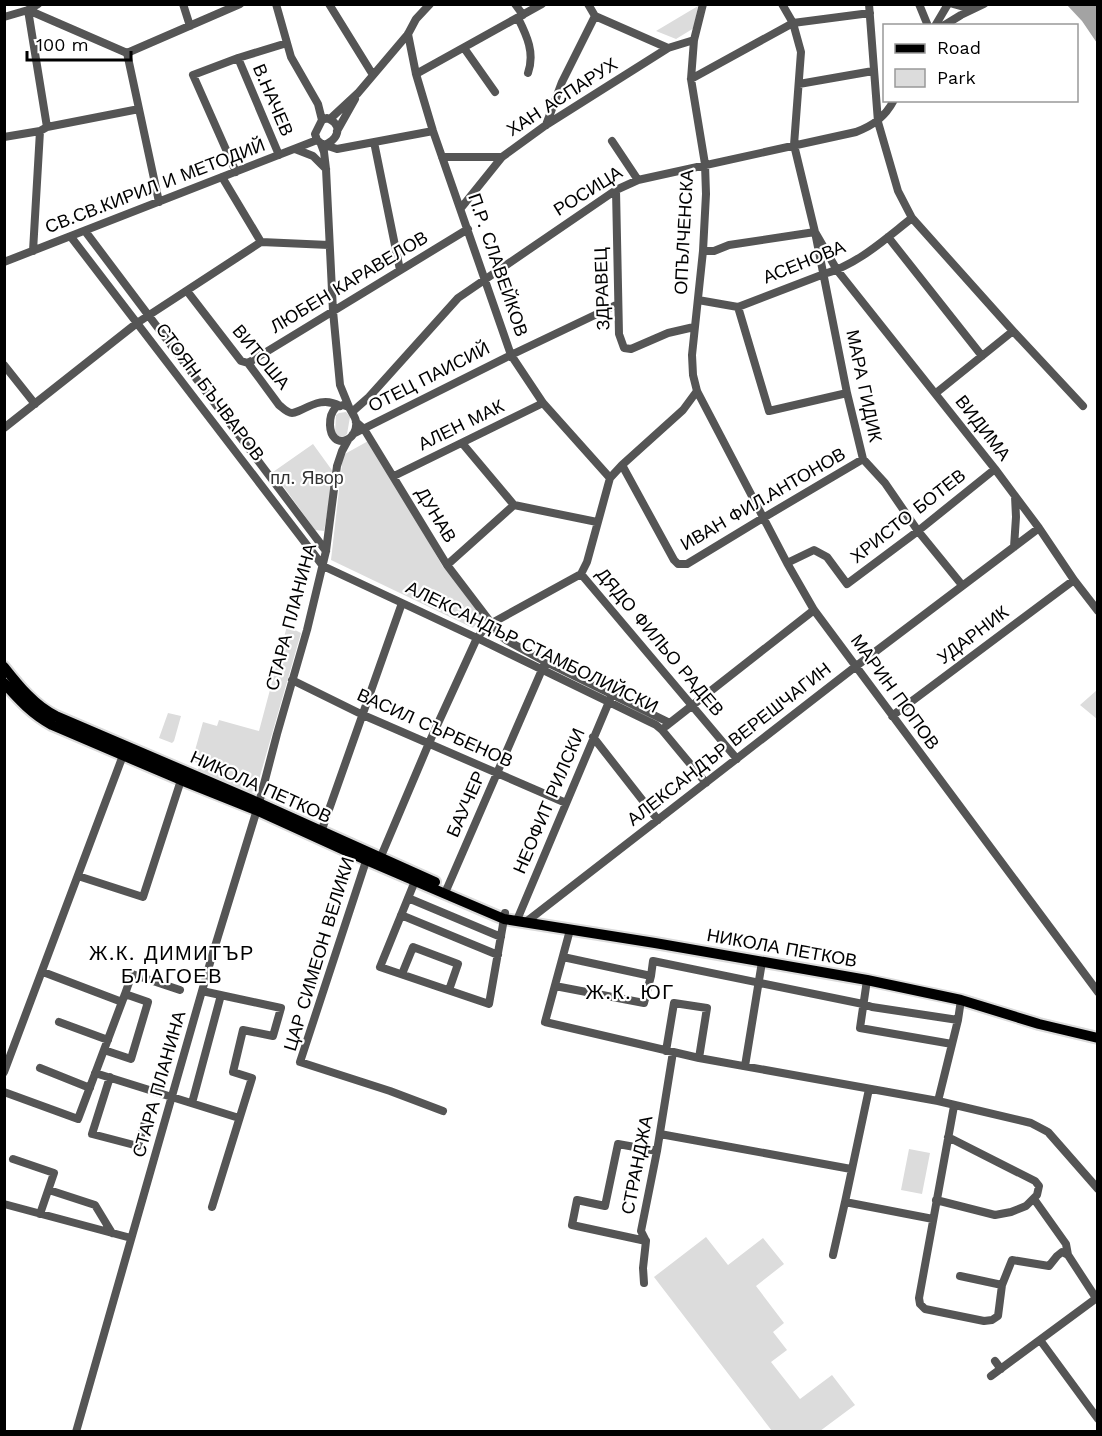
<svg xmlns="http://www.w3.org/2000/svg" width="1102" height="1436" viewBox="0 0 1102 1436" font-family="'Work Sans',sans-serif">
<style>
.green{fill:#dcdcdc}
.water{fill:#a3a3a3}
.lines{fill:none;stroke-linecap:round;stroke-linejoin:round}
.major-casing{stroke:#dbdbdb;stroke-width:14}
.minor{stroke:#555;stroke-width:8}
.major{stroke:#000;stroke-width:10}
.labels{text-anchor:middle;stroke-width:4.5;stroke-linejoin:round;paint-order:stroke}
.street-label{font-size:18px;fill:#000;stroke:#fff}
.park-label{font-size:18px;fill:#333;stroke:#fff}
.neighbourhood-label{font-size:20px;letter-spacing:1.5px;fill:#000;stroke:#fff}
</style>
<rect width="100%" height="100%" fill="#fff"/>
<path class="green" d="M698 6 694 28 676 39 656 31Z
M346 412 350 417 347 434 343 437 338 436 335 432 336 415 339 413Z
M370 440 443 567 485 615 473 628 331 560 343 455Z
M313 444 334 473 324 531 315 530 273 472Z
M287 626 301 633 256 790 247 794 197 772 200 764 192 761 203 722 217 726 219 720 259 731Z
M1097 690V719L1080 705Z
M168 713 181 716 174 741 172 743 159 738Z
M909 1149 930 1153 922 1194 901 1190Z
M706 1237 728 1265 763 1238 784 1264 756 1286 784 1323 773 1332 787 1350 771 1362 800 1399 832 1375 855 1405 820 1431H772L654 1277Z"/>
<path class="water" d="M1067 5H1097V43L1082 21Z"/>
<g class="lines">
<g class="major-casing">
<path id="major" d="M4 667C19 686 35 706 56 716L259 803 435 882
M4 683C19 700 32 714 52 725L181 780 256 810 366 860 504 919 655 943 867 980 961 1000 1039 1024 1098 1038"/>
</g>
<path class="minor" d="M183 4 190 26
M276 4 291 57 318 104 322 120
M329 4 373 75
M515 4 523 15
M588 4 595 16 668 48
M703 4 694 40 691 79 705 164 706 194 703 251 692 355 693 375 697 391 787 563 814 610 1098 992
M782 4 793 23 801 52 794 145 815 232 837 270 995 469 1039 528 1074 580 1098 611
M869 4 878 122 898 191 912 218 1013 331 1083 406
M919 4 928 26
M953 4 964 7H973
M28 10 127 53 240 4
M28 10 47 127
M4 17 28 10 38 4
M518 18C527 36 535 53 528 73
M935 26 948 4
M943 26 961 15 984 4
M408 34 416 74 433 131 511 355 543 403 610 478
M464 48 495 92
M127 53 159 202
M238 58 279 155
M416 74 542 4
M691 79 793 23 870 13
M799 84 873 71
M327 118C345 125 337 142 323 145L317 140 315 134 322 120Z
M330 119 358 93 408 34 416 19 430 4
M546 125 562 82 595 16
M337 131 355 99
M4 137 40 131 47 127 139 109
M612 141 638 180
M374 142 400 270
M321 144 324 152 326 169 333 311 340 385 349 407
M325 145 337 149 433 131
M295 149 313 156 326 169
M442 157H502L546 125 668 48 694 40
M236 172 193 75 238 58 287 43
M222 177 261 242
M616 190 619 334 624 348 631 349 668 333 694 327
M461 208 502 157
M85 231 326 551
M71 237 323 566 477 638 656 725 662 730 706 783
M888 237 982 356
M33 251 40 131
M703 251H714L729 245 815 232 847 393 863 459 885 483 918 531 962 585
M4 262 317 140
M187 291 241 361 248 363 279 405C283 408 287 413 292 413 295 413 298 411 301 410 315 403 326 398 340 406
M698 300 738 307 824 274C857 265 885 239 912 218
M738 307 769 411 847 393
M248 363 468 229
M4 365 35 404
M936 393 1013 331
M343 405 349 407C351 412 355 416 356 421 359 442 331 451 330 425 330 417 331 413 336 407Z
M352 412 369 397 458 298 616 190 638 180 856 132C874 125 885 117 894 100
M356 422 364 429 447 565 501 636 506 640 546 662 670 723
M4 428 137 323 261 242 329 245
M353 434 511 355 618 304
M462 443 514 505 597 522
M622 465 674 560 678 564H687L763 518 863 459
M394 476 543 403
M1014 547 1016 517 1015 496
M787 563 814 550 827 557 847 584 918 531 995 469
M447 565 514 505
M581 574 737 759
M292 680 363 715 566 803
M892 716 1074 580
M666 726 814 610
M593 737 658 820
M320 835 402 603
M368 855 300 1062 390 1091 443 1111
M379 861 429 743 477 638 484 629 492 623 581 574 587 562 610 478 622 465 683 410 697 391
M78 876 143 897 183 774
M415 881 380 967 489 1004 505 913
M445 893 544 665
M408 898 501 937
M401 915 498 955
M517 920 611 697
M526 922 855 667 1039 528
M570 930 545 1022 699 1058 938 1101 1031 1123 1048 1132 1098 1189
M563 957 651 976 653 961 863 1004 872 1007 958 1020
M402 974 413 947 458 964 449 990
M867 980 860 1028 952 1044
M555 986 644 1003 651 976
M202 991 281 1008 273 1036 243 1030 233 1072 252 1078 212 1207
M125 994 132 974 180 990
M59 1022 108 1040
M104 1050 131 1059 148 1002 125 994 122 1002
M666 1051 674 1003 707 1008 699 1058
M745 1066 762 962
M40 1068 90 1088
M4 1072 125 750
M95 1073 239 1118
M110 1077 92 1134 138 1146 145 1122
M4 1092 78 1119 122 1002 43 972
M938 1101 958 1020 961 1000
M192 1103 221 995
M954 1106 919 1298 920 1304 925 1309 984 1321 992 1320 998 1316 1002 1285 960 1276
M660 1134 851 1169
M13 1159 54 1173 40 1214
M49 1190 95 1205 112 1233
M1034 1199 1066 1244 1068 1255
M936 1200 995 1215 1011 1212 1026 1206 1037 1195 1039 1186 1035 1181 948 1137
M845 1202 869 1089
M4 1204 131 1238
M646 1241 572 1225 577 1200 605 1206 618 1144 657 1151
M833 1255 845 1202 933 1219
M644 1283 643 1268 646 1241 641 1231 657 1151 673 1052
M1002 1285 1012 1260 1049 1266 1057 1256 1062 1252 1068 1255 1096 1298
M1040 1340 1098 1419
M995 1361 1001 1369
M991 1376 1098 1297
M76 1432 212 956 259 803 277 734 307 630 326 551 337 466 342 451 348 440"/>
<use href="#major" class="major"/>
</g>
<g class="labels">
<g class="street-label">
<text transform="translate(562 97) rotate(-33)" y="6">ХАН АСПАРУХ</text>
<text transform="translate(273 100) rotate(67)" y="6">В.НАЧЕВ</text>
<text transform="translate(155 186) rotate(-21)" y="6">СВ.СВ.КИРИЛ И МЕТОДИЙ</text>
<text transform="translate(588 191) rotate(-32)" y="6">РОСИЦА</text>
<text transform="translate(684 232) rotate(-87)" y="6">ОПЪЛЧЕНСКА</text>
<text transform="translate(804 262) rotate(-22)" y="6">АСЕНОВА</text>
<text transform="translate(498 265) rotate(71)" y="6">П.Р. СЛАВЕЙКОВ</text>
<text transform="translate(349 282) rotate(-31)" y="6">ЛЮБЕН КАРАВЕЛОВ</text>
<text transform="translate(602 289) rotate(-92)" y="6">ЗДРАВЕЦ</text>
<text transform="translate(261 357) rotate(50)" y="6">ВИТОША</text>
<text transform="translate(429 377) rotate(-27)" y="6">ОТЕЦ ПАИСИЙ</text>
<text transform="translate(864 386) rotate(78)" y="6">МАРА ГИДИК</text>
<text transform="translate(210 392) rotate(53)" y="6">СТОЯН БЪЧВАРОВ</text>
<text transform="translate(461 425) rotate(-26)" y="6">АЛЕН МАК</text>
<text transform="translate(983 428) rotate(52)" y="6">ВИДИМА</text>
<text transform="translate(763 499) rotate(-30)" y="6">ИВАН ФИЛ.АНТОНОВ</text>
<text transform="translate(436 515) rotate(59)" y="6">ДУНАВ</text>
<text transform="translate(908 516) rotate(-38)" y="6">ХРИСТО БОТЕВ</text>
<text transform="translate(291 617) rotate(-75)" y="6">СТАРА ПЛАНИНА</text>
<text transform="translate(973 635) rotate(-37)" y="6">УДАРНИК</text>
<text transform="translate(660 642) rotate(50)" y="6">ДЯДО ФИЛЬО РАДЕВ</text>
<text transform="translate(532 647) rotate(26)" y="6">АЛЕКСАНДЪР СТАМБОЛИЙСКИ</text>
<text transform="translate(895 692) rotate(54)" y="6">МАРИН ПОПОВ</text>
<text transform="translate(435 728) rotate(24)" y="6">ВАСИЛ СЪРБЕНОВ</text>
<text transform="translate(729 744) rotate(-38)" y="6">АЛЕКСАНДЪР ВЕРЕШЧАГИН</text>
<text transform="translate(261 787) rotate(24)" y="6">НИКОЛА ПЕТКОВ</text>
<text transform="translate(549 801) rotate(-67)" y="6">НЕОФИТ РИЛСКИ</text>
<text transform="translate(466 804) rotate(-66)" y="6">БАУЧЕР</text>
<text transform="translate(782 948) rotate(10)" y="6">НИКОЛА ПЕТКОВ</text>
<text transform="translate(319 954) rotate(-73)" y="6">ЦАР СИМЕОН ВЕЛИКИ</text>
<text transform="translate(159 1084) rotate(-74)" y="6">СТАРА ПЛАНИНА</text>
<text transform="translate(637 1165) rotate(-79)" y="6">СТРАНДЖА</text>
</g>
<g class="park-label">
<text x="307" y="484">пл. Явор</text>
</g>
<g class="neighbourhood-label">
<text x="172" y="960">Ж.К. ДИМИТЪР<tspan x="172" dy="23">БЛАГОЕВ</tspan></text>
<text x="630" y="999">Ж.К. ЮГ</text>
</g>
</g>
<rect width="1102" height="1436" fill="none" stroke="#000000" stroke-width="12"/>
<rect x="883" y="24" width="195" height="78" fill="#ffffff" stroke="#999999" stroke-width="1.5"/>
<rect x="895" y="44" width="30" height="9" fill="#000000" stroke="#999999" stroke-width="1.5"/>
<text x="937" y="54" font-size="18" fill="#000000">Road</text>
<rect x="895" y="69" width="30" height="18" fill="#dcdcdc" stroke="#999999" stroke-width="1.5"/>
<text x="937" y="84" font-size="18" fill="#000000">Park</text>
<path d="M27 51v9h104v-9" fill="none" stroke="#000000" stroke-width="3"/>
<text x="36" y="51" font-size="18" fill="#000000" stroke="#ffffff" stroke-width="4.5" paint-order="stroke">100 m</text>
</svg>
